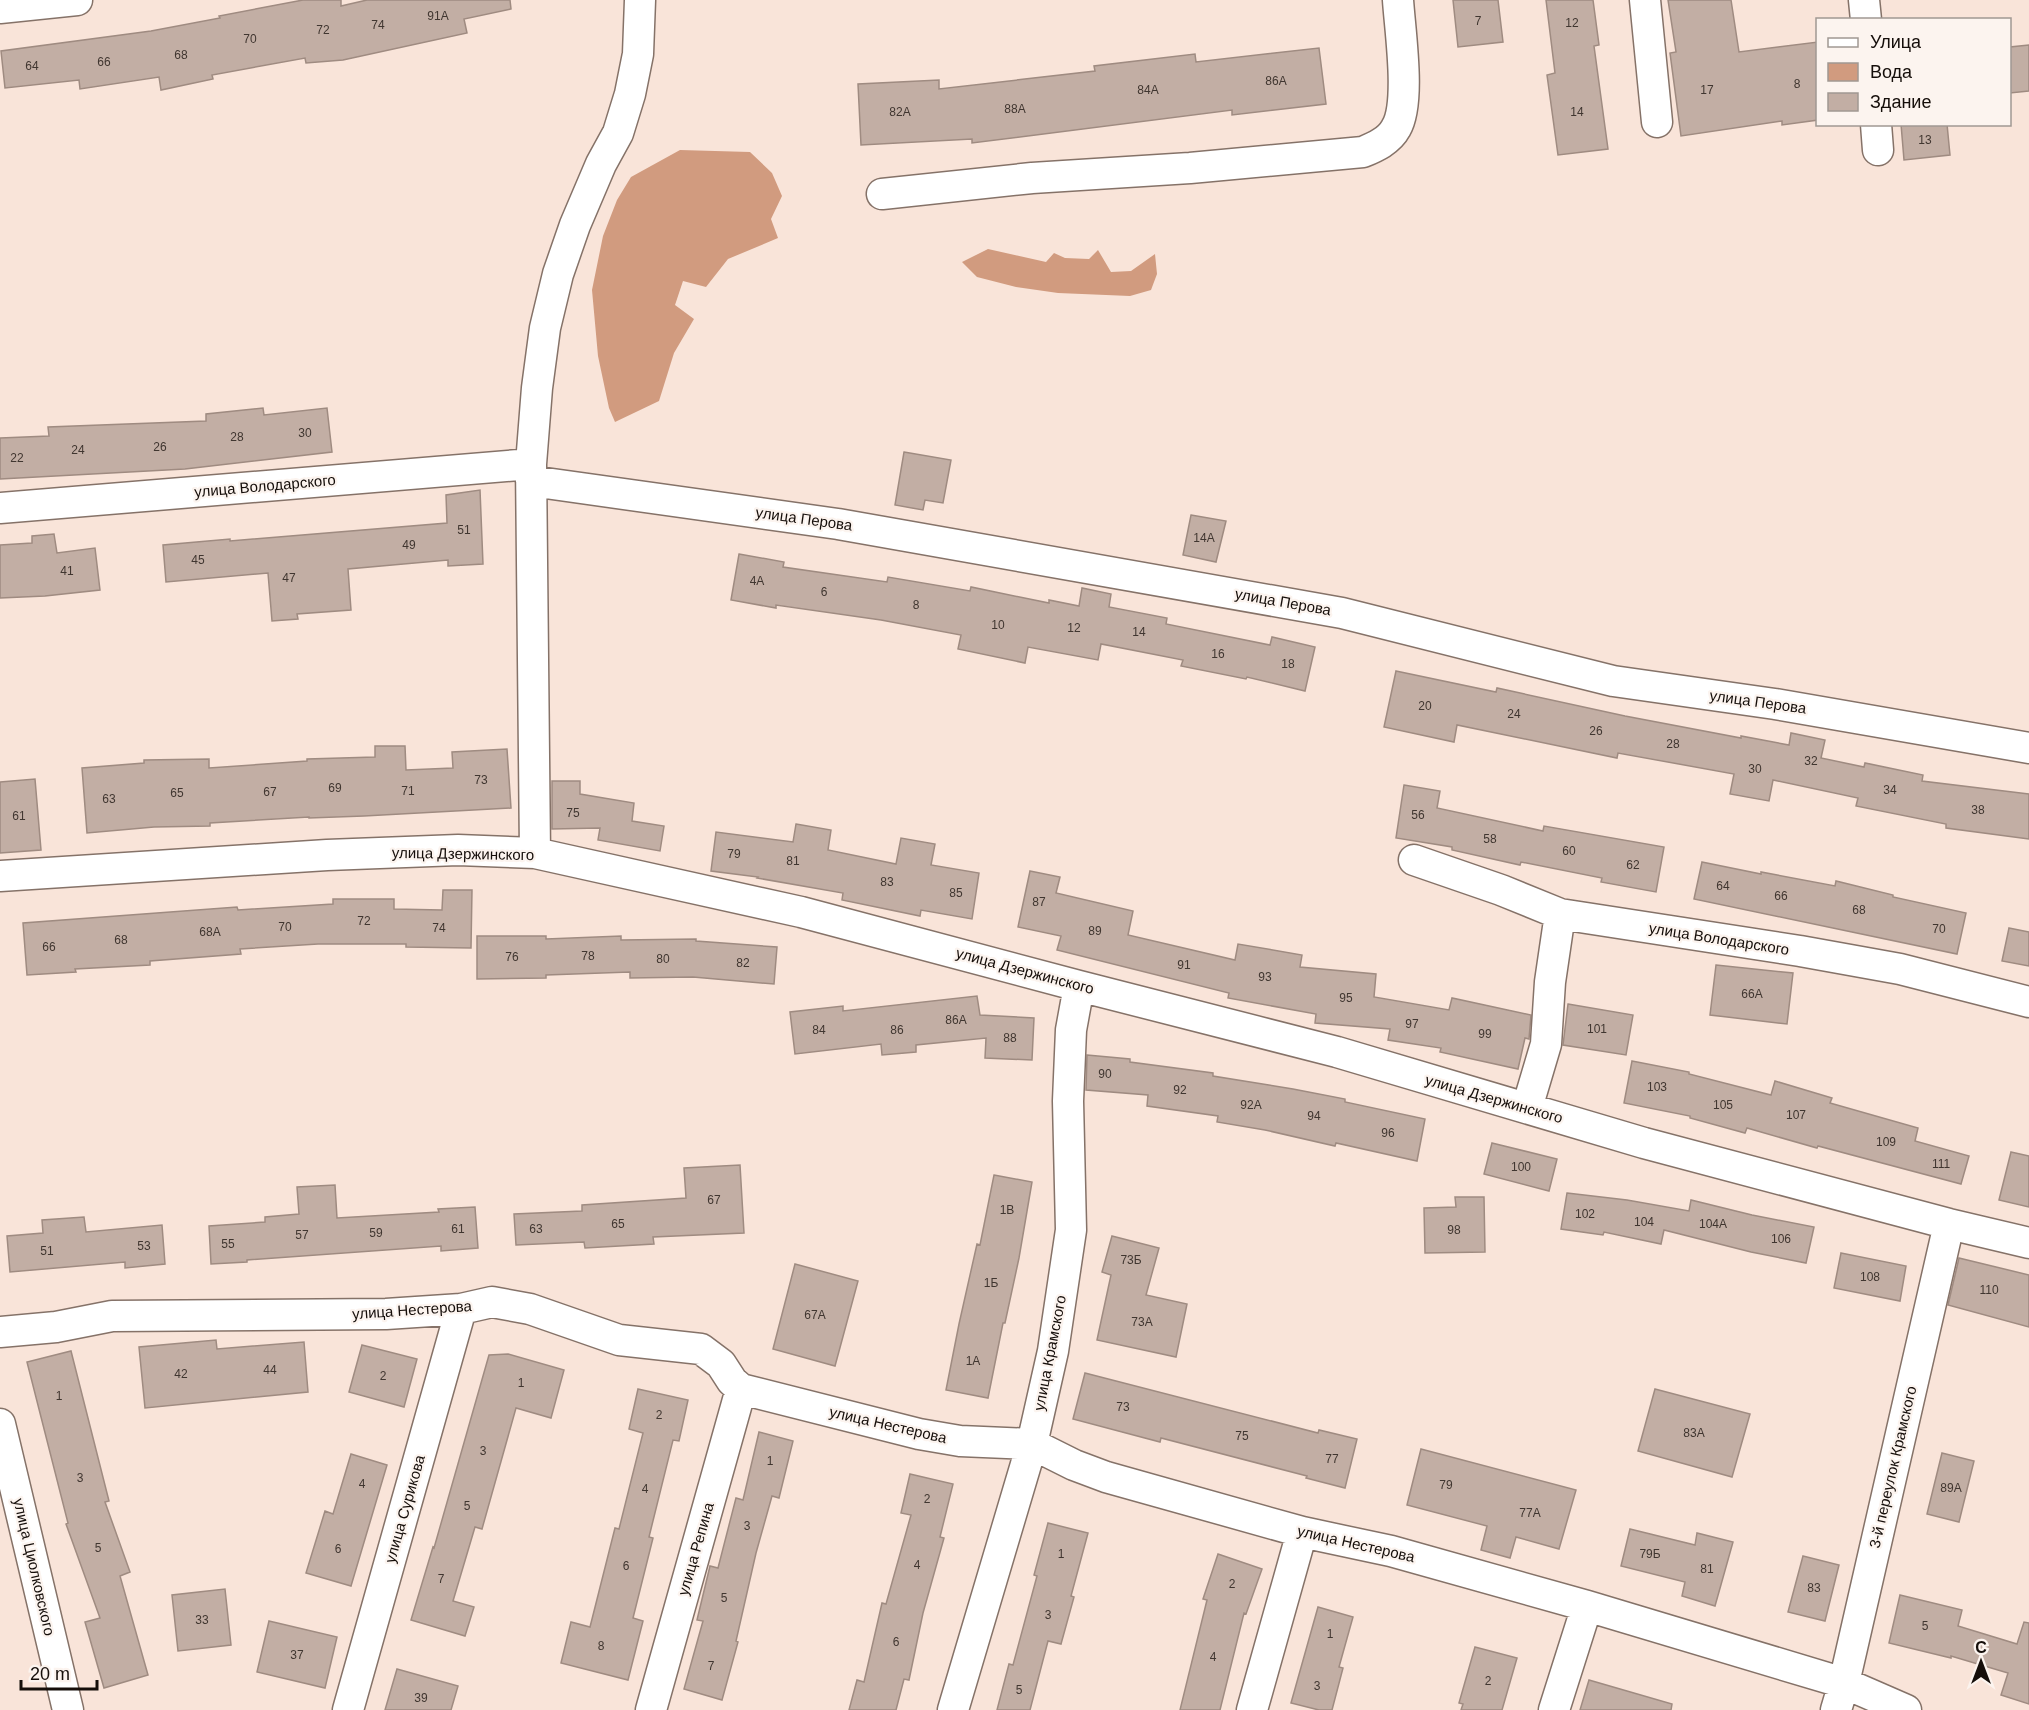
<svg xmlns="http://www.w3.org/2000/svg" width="2029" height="1710" viewBox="0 0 2029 1710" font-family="Arial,sans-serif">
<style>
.water{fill:#d19b7f}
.building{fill:#c2aea4;stroke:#9f8b81;stroke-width:1.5}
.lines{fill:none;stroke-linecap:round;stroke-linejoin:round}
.street-casing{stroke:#857268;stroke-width:33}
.street{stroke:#fff;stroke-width:30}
.labels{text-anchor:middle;stroke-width:4.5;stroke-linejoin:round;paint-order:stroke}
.number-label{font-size:12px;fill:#403630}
.street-label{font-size:15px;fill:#150e0a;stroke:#fcf4ef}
</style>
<rect width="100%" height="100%" fill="#f9e4d9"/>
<path class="water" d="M680 150 750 152 772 173 782 196 771 219 778 238 728 259 706 287 683 281 675 305 694 319 674 353 659 401 615 422 609 408 598 356 592 290 603 236 617 200 631 177Z
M988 249 1046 262 1054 253 1065 258 1089 259 1098 250 1111 272 1131 271 1155 254 1157 274 1151 290 1130 296 1058 293 1016 287 977 277 962 262Z"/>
<path class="building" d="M303 0H341V6L367 0H510L511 9 464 19 467 33 343 60 306 63 305 58 212 75 213 79 161 90 159 77 80 89 79 80 5 88 1 51 151 31 220 18 219 16Z
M1453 0H1498L1503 42 1458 47Z
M1546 0H1593L1599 45 1594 46 1608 149 1558 155 1547 75 1555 73Z
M1668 0H1731L1739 52 1818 42V120L1782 125V121L1681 136 1670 53 1676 52Z
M2029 45V91L2010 93V47Z
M1319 48 1326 104 1232 115V110L972 143V139L861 145 858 84 939 80V89L1095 71 1094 66 1195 54 1196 62Z
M1901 124H1947L1950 155 1904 160Z
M263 408 264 415 327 408 332 452 185 469 0 479V438L49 436 48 427 206 421V414Z
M904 452 951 460 943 503 925 500 923 510 895 505Z
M480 490 483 564 448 566V560L348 569 351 610 297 614 298 619 272 621 268 573 166 582 163 545 230 539V541L447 523 446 495Z
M1191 515 1226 521 1216 562 1183 555Z
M54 534 57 553 95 548 100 590 45 596 0 598V545L32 543V536Z
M739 554 784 562 783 567 887 582 888 577 970 591 971 587 1049 603V600L1079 606 1082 588 1111 594 1109 607 1167 618 1166 624 1270 645 1272 637 1315 647 1305 691 1247 677 1246 679 1181 666 1183 660 1101 644 1098 660 1028 647 1025 663 958 649 961 635 881 620 776 605V608L731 600Z
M1396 671 1496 692 1497 688 1625 716 1741 738V736L1789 745 1791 733 1825 740 1821 758 1864 767 1865 763 1923 775 1922 781 2029 794V839L1946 828V824L1856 806 1858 798 1773 780 1769 801 1730 794 1734 774 1618 753 1617 758 1457 725 1454 742 1384 727Z
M375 746H405L406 770 453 768 452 752 507 749 511 808 364 816 309 818V817L210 823V826L154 827 87 833 82 768 144 763V760L209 759V768L307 761V759L375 757Z
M35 779 41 850 0 853V782Z
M552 781H580V794L634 803 632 821 664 826 660 851 598 840 600 828 552 829Z
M1404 785 1440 791 1437 808 1543 831 1544 826 1664 847 1656 892 1601 882 1602 878 1521 862 1520 865 1452 850V847L1396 838Z
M796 824 831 830 828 850 896 864 901 838 935 844 931 865 979 873 972 919 921 910 920 916 842 900 843 893 757 878 758 877 711 871 716 832 793 842Z
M1702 862 1761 874V872L1835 886 1836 881 1893 895V897L1966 913 1957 954 1694 899Z
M1030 871 1060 877 1056 893 1133 911 1128 935 1235 960 1238 944 1302 955 1300 967 1376 974 1374 997 1449 1010 1452 998 1531 1015 1529 1039 1525 1038 1518 1069 1440 1052 1441 1048 1388 1040 1390 1029 1315 1023 1316 1014 1228 998 1229 993 1057 950 1061 936 1018 927Z
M443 890H472L471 948 406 947V944H318L240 949 241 954 150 961V965L75 969 76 972 27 975 23 923 237 907 238 910 333 904V899H394V909L442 910Z
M2009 928 2029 932V966L2002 961Z
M477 936H546V939L621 936V940L696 939V941L777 947 774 984 693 977 630 978V972L546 975V978L477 979Z
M1716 965 1793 973 1787 1024 1710 1015Z
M977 996 980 1015 1034 1018 1032 1060 985 1058 986 1038 916 1045V1052L882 1055 881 1044 795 1054 790 1012 843 1006V1011Z
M1568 1004 1633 1015 1626 1055 1563 1045Z
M1087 1055 1130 1059V1062L1213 1073V1076L1293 1089 1345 1099V1102L1425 1119 1417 1161 1336 1143 1335 1146 1265 1130 1217 1122 1218 1116 1147 1106 1148 1095 1086 1090Z
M1632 1061 1689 1072V1074L1771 1095 1775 1081 1832 1098 1830 1103 1918 1128 1915 1141 1969 1156 1961 1184 1818 1146 1817 1148 1747 1128 1745 1133 1690 1118V1116L1624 1103Z
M1492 1143 1557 1159 1549 1191 1484 1174Z
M2011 1152 2029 1156V1207L1999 1200Z
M740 1165 744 1233 653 1237 654 1244 585 1248 584 1242 516 1245 514 1214 582 1211V1205L686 1198 684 1168Z
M994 1175 1032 1182 1019 1258 1005 1323H1003L988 1398 946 1390 959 1324 977 1244 980 1245Z
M335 1185 337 1218 439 1212 438 1209 475 1207 478 1248 441 1251V1246L247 1260V1262L211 1264 209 1226 265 1222V1217L299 1214 297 1187Z
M1567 1193 1627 1200 1689 1211 1691 1200 1752 1215 1814 1227 1806 1263 1751 1252 1664 1230 1661 1244 1604 1232 1603 1235 1561 1229Z
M1455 1197H1484L1485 1252 1425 1253 1424 1208 1456 1207Z
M84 1217 86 1232 162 1225 165 1264 125 1268V1262L10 1272 7 1236 43 1233 42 1220Z
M1112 1236 1159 1248 1146 1295 1187 1304 1176 1357 1097 1340 1111 1275 1102 1272Z
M1841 1253 1906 1266 1900 1301 1834 1288Z
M1959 1258 2029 1275V1327L1948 1305Z
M795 1264 858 1281 835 1366 773 1349Z
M216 1340 217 1349 304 1342 308 1392 145 1408 139 1347Z
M362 1345 417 1359 404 1407 349 1392Z
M71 1351 109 1501 105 1502 130 1572 120 1576 148 1675 104 1688 85 1622 100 1618 66 1524 68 1523 27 1362Z
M508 1354 564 1370 551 1418 516 1408 482 1529 475 1527 453 1601 474 1607 465 1636 411 1620 433 1547 434 1548 489 1355Z
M1085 1373 1318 1433 1319 1430 1357 1439 1345 1488 1306 1478 1307 1476 1161 1438 1160 1442 1073 1419Z
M638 1389 688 1400 679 1441 673 1440 649 1537 653 1538 633 1618 643 1621 628 1680 561 1663 571 1622 590 1627 615 1528 619 1529 643 1433 629 1429Z
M1655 1389 1750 1414 1732 1477 1638 1451Z
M759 1432 793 1441 779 1498 772 1496 756 1553 736 1641 738 1642 722 1700 684 1689 703 1621 697 1620 710 1566 718 1568 736 1498 743 1500Z
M1421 1449 1576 1490 1559 1549 1516 1537 1510 1558 1481 1550 1487 1526 1407 1505Z
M1942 1453 1974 1461 1959 1522 1927 1514Z
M351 1454 387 1465 351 1586 306 1573 325 1511 333 1514Z
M910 1474 953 1484 940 1537 944 1538 923 1613 909 1680 904 1679 896 1710H849L857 1680 864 1682 882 1603 886 1604 911 1515 901 1513Z
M1048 1523 1088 1533 1071 1596 1074 1597 1061 1644 1048 1641 1030 1710H997L1009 1664 1013 1665 1037 1576 1034 1575Z
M1630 1529 1695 1545 1697 1533 1733 1542 1715 1606 1682 1596 1685 1582 1621 1566Z
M1218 1554 1262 1569 1246 1614 1244 1613 1220 1710H1180L1207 1600 1203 1599Z
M1803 1556 1839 1565 1825 1621 1788 1612Z
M225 1589 231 1645 178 1651 172 1595Z
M1900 1595 1962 1610 1958 1626 2017 1644 2024 1622 2029 1623V1704L2001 1695 2008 1673 1951 1656V1658L1889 1643Z
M1318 1607 1353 1617 1339 1667 1343 1668 1332 1710H1319L1291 1703Z
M269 1621 337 1637 325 1688 257 1672Z
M1475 1647 1517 1658 1502 1710H1461L1463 1704 1459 1703Z
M397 1669 458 1686 451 1710H385Z
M1589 1680 1672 1704 1671 1710H1580Z"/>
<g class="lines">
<g class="street-casing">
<path id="street" d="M1645 0 1657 122
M1864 0 1866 20
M0 8 77 0
M1876 124 1878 150
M882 194 1032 178 1190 168 1363 152C1375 147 1389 141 1396 128 1411 103 1400 31 1398 0
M531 481 838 524 1342 613 1613 681 1775 704 2029 748
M0 508 531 464
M535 853 531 464 537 388 545 328 558 274 575 225 601 164 618 133 630 94 638 54 640 0
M1414 860 1501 890 1560 914 1800 951 1900 969 2029 1002
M0 876 327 855 458 850 535 853 801 912 1079 986 1337 1052 1644 1143 1949 1224 2029 1243
M1527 1108 1546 1044 1550 982 1560 914
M0 1332 56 1327 112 1316 386 1314 461 1309 492 1302 530 1309 619 1340 701 1349 721 1364 732 1381 741 1389 919 1434 960 1441 1032 1444 1074 1465 1106 1477 1302 1532 1391 1551 1587 1606 1844 1683 1906 1710
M0 1424 68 1710
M348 1710 461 1309
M651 1710 741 1389
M953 1710 1032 1444 1053 1351 1071 1230 1068 1101 1071 1030 1079 986
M1252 1710 1302 1532
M1554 1710 1587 1606
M1836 1710 1844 1683 1949 1224"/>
</g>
<use href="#street" class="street"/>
</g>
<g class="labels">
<g class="number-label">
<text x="438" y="20">91А</text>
<text x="1478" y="25">7</text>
<text x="1572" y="27">12</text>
<text x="378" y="29">74</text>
<text x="323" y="34">72</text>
<text x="250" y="43">70</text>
<text x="181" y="59">68</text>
<text x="104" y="66">66</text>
<text x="32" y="70">64</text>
<text x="1276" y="85">86А</text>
<text x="1797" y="88">8</text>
<text x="1148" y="94">84А</text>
<text x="1707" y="94">17</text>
<text x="1015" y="113">88А</text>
<text x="900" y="116">82А</text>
<text x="1577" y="116">14</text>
<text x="1925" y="144">13</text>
<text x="305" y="437">30</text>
<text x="237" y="441">28</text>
<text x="160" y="451">26</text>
<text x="78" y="454">24</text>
<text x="17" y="462">22</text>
<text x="464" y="534">51</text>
<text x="1204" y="542">14А</text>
<text x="409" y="549">49</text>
<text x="198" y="564">45</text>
<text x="67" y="575">41</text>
<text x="289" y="582">47</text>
<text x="757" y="585">4А</text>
<text x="824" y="596">6</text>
<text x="916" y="609">8</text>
<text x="998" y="629">10</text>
<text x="1074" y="632">12</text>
<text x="1139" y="636">14</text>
<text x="1218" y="658">16</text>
<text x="1288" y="668">18</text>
<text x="1425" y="710">20</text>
<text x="1514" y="718">24</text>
<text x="1596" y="735">26</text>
<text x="1673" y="748">28</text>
<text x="1811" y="765">32</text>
<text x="1755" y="773">30</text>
<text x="481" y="784">73</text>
<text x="335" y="792">69</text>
<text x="1890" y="794">34</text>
<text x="408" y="795">71</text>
<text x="270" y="796">67</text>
<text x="177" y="797">65</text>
<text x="109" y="803">63</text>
<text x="1978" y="814">38</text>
<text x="573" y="817">75</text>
<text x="1418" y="819">56</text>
<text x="19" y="820">61</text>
<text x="1490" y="843">58</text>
<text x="1569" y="855">60</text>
<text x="734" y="858">79</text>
<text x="793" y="865">81</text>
<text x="1633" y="869">62</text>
<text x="887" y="886">83</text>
<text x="1723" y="890">64</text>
<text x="956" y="897">85</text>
<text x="1781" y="900">66</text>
<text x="1039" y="906">87</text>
<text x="1859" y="914">68</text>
<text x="364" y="925">72</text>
<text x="285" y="931">70</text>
<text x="439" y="932">74</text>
<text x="1939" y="933">70</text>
<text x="1095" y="935">89</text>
<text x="210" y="936">68А</text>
<text x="121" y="944">68</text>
<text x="49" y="951">66</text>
<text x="588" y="960">78</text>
<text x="512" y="961">76</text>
<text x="663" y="963">80</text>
<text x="743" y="967">82</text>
<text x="1184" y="969">91</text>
<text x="1265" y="981">93</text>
<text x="1752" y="998">66А</text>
<text x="1346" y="1002">95</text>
<text x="956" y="1024">86А</text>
<text x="1412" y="1028">97</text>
<text x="1597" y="1033">101</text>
<text x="819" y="1034">84</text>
<text x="897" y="1034">86</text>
<text x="1485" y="1038">99</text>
<text x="1010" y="1042">88</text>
<text x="1105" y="1078">90</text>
<text x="1657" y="1091">103</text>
<text x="1180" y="1094">92</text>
<text x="1251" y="1109">92А</text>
<text x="1723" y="1109">105</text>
<text x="1796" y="1119">107</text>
<text x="1314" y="1120">94</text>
<text x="1388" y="1137">96</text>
<text x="1886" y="1146">109</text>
<text x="1941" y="1168">111</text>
<text x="1521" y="1171">100</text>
<text x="714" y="1204">67</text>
<text x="1007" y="1214">1В</text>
<text x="1585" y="1218">102</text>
<text x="1644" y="1226">104</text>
<text x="618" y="1228">65</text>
<text x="1713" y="1228">104А</text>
<text x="458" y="1233">61</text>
<text x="536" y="1233">63</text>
<text x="1454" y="1234">98</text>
<text x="376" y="1237">59</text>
<text x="302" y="1239">57</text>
<text x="1781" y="1243">106</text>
<text x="228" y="1248">55</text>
<text x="144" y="1250">53</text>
<text x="47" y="1255">51</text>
<text x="1131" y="1264">73Б</text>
<text x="1870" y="1281">108</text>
<text x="991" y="1287">1Б</text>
<text x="1989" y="1294">110</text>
<text x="815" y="1319">67А</text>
<text x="1142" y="1326">73А</text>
<text x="973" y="1365">1А</text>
<text x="270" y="1374">44</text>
<text x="181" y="1378">42</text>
<text x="383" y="1380">2</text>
<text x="521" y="1387">1</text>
<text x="59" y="1400">1</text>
<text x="1123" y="1411">73</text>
<text x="659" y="1419">2</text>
<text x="1694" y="1437">83А</text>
<text x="1242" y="1440">75</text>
<text x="483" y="1455">3</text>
<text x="1332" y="1463">77</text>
<text x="770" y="1465">1</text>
<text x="80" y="1482">3</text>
<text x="362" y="1488">4</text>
<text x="1446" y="1489">79</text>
<text x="1951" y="1492">89А</text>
<text x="645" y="1493">4</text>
<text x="927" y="1503">2</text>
<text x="467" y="1510">5</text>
<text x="1530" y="1517">77А</text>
<text x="747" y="1530">3</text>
<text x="98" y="1552">5</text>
<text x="338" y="1553">6</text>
<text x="1061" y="1558">1</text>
<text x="1650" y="1558">79Б</text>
<text x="917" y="1569">4</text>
<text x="626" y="1570">6</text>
<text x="1707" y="1573">81</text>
<text x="441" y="1583">7</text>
<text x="1232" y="1588">2</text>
<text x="1814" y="1592">83</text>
<text x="724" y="1602">5</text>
<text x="1048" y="1619">3</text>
<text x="202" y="1624">33</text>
<text x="1925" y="1630">5</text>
<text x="1330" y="1638">1</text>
<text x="896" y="1646">6</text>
<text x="601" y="1650">8</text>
<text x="297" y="1659">37</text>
<text x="1213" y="1661">4</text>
<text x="711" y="1670">7</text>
<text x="1488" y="1685">2</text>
<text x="1317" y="1690">3</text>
<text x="1019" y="1694">5</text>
<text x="421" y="1702">39</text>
</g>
<g class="street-label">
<text transform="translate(265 486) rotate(-5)" y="5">улица Володарского</text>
<text transform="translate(804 519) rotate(8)" y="5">улица Перова</text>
<text transform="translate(1283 602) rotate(10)" y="5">улица Перова</text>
<text transform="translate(1758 702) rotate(8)" y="5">улица Перова</text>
<text transform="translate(463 854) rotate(1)" y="5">улица Дзержинского</text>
<text transform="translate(1719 939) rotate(9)" y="5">улица Володарского</text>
<text transform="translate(1025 971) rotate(15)" y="5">улица Дзержинского</text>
<text transform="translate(1494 1099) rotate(16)" y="5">улица Дзержинского</text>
<text transform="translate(412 1310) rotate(-4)" y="5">улица Нестерова</text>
<text transform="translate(1050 1353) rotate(-79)" y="5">улица Крамского</text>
<text transform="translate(888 1425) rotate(13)" y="5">улица Нестерова</text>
<text transform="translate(1893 1467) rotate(-77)" y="5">3-й переулок Крамского</text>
<text transform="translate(405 1509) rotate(-74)" y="5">улица Сурикова</text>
<text transform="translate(1356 1544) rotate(13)" y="5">улица Нестерова</text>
<text transform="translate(696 1549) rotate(-74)" y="5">улица Репина</text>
<text transform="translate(34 1567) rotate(77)" y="5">улица Циолковского</text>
</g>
</g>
<rect x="1816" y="18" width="195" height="108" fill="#fcf4ef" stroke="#a09893" stroke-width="1.5"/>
<rect x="1828" y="38" width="30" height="9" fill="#ffffff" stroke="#a09893" stroke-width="1.5"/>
<text x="1870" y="48" font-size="18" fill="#150e0a">Улица</text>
<rect x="1828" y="63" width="30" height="18" fill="#d19b7f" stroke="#a09893" stroke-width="1.5"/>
<text x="1870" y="78" font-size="18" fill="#150e0a">Вода</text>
<rect x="1828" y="93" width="30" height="18" fill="#c2aea4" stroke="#a09893" stroke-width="1.5"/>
<text x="1870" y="108" font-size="18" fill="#150e0a">Здание</text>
<g transform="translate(1981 1662)" stroke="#fcf4ef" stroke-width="4.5" paint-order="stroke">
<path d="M0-4.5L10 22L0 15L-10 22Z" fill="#150e0a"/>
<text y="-9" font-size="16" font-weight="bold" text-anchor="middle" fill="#150e0a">С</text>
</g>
<path d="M21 1680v9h76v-9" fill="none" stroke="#150e0a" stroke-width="3"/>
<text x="30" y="1680" font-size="18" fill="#150e0a" stroke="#fcf4ef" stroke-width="4.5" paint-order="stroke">20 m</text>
</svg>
